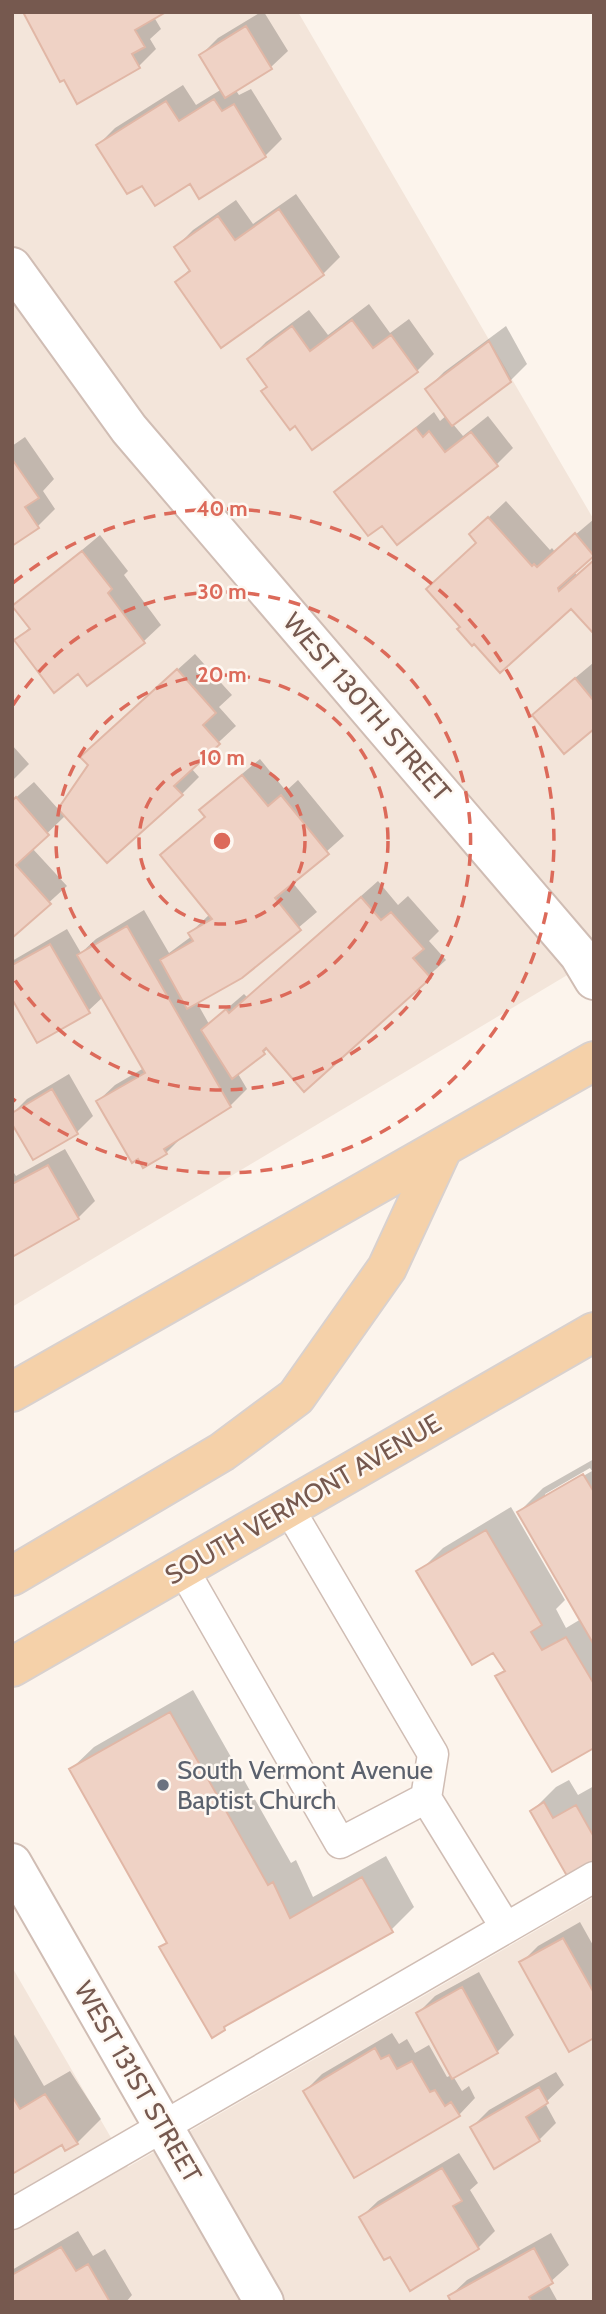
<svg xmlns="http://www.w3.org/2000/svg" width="606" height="2314" viewBox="0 0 606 2314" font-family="Cabin,sans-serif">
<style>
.residential{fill:#f3e5da}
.shadow{fill:#0003;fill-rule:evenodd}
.building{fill:#efd2c5;stroke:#e1b7a6;stroke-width:2}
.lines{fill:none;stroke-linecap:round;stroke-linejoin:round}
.service-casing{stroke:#d0bdb4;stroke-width:33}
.minor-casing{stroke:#d0bdb4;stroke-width:42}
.primary-casing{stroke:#d9d1ce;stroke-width:42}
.service{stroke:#fff;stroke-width:30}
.minor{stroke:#fff;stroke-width:38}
.primary{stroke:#f5d1a9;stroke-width:38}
.ring{fill:none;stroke:#dc6a5a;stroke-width:3.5;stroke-dasharray:12 9}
.worship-dot{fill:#6b7280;stroke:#fef8f2;stroke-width:2.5}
.labels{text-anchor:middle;stroke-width:5;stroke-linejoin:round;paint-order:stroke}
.street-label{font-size:26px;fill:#76594f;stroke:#fef8f2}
.worship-label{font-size:26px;fill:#5b616d;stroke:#fef8f2;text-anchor:start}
.centre{fill:#dc6a5a;stroke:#fef8f2;stroke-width:3.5}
.ring-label{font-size:21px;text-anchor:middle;font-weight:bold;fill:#dc6a5a;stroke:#fef8f2;stroke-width:5;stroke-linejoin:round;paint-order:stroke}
</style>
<rect width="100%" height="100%" fill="#fcf4ec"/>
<path class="residential" d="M12 12H298L594 520V959L12 1307Z
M594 1897V2302H12V1967L128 2167Z"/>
<path class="shadow" d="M25 12 154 17 161 29 150 39 156 49 139 66 78 102Z
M261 12H264L288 51 271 67 235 89 239 95 251 89 282 139 265 156 200 197 190 182 142 183 98 145 115 128 183 85 196 105 222 89 201 55 218 38Z
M296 194 340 257 323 274 177 282 190 269 176 247 193 230 236 200 253 224Z
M369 304 390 333 409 319 434 354 417 371 313 447 249 359 266 342 309 310 328 335Z
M506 326 527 364 510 381 452 423 463 436 488 416 513 448 497 464 382 523 337 492 434 412 440 421 447 415 427 389 444 372Z
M25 437 54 479 43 491 55 509 38 526 12 544V446Z
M506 501 550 550 552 548 555 552 594 519V553L574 571 577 576 571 606 478 542 471 534Z
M100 535 128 571 124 575 161 625 144 641 79 672 16 641 30 627 15 606Z
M195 654 232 695 219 707 236 726 191 768 199 777 182 794 66 815 32 848 67 886 12 936V801L34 782 59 810 90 765 99 740Z
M593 663 594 727 534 715 551 698Z
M12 745 29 764 12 781Z
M260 759 286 791 298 780 344 836 292 882 317 912 241 976 196 1001 209 1024 244 994 247 997 378 881 398 905 408 896 439 931 429 941 446 960 304 1089 269 1048 237 1072 247 1089 230 1106 183 1136 166 1153 98 1101 115 1085 144 1068 103 997 88 1011 12 996V961L67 929 81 953 96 939 144 910 169 953 192 936 190 933 210 914 162 855 206 816 202 810 218 794Z
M69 1074 93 1116 77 1132 12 1114 27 1099Z
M65 1149 95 1201 78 1218 12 1255V1170L16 1176Z
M594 1459V1746L497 1677 505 1669 494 1650 419 1572 443 1548 511 1507 565 1600 556 1609 566 1628 581 1619 519 1512 543 1488ZM590 1468 592 1471 545 1498V1494Z
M193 1690 291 1863 296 1860 313 1897 386 1856 414 1907 391 1930 232 2020 224 2029 161 1948 168 1941 71 1769 94 1747Z
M569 1780 578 1795 594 1786V1859L532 1811 556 1787Z
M580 1922 594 1947V2036L521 1963 538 1946Z
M479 1972 514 2035 497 2052 453 2076 462 2091 469 2086 475 2098 459 2115 305 2091 322 2074 392 2033 399 2044 407 2039 415 2053 429 2045 447 2077 452 2075 418 2013 435 1996Z
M12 2031 44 2086 70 2071 101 2119 77 2143 66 2149 63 2143 12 2172Z
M556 2072 564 2085 545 2103 556 2123 539 2140 472 2127 489 2110Z
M459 2153 478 2183 470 2190 495 2231 478 2248 391 2254 361 2217 378 2201Z
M78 2231 93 2256 105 2249 132 2295 126 2302H12V2270Z
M551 2233 569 2265 548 2284 558 2302H453L450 2296 467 2280Z"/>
<path class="building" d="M23 12H166L135 30 145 47 132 54 140 68 77 104 64 80 60 82Z
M246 26 272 69 225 98 199 55Z
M214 99 222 111 234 104 266 157 199 199 190 184 155 206 142 186 127 194 96 145 166 101 179 121Z
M279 209 324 275 221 348 175 282 190 271 174 247 218 216 235 240Z
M352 320 373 348 391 335 418 372 312 450 295 426 290 430 261 391 267 387 247 359 292 326 310 351Z
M489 341 511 382 452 426 425 389Z
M416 428 423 437 429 431 445 452 471 432 498 466 397 545 382 526 368 536 334 492Z
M12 459 39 498 25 507 39 528 12 546Z
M488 517 532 566 534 564 537 567 575 533 594 556 558 588 559 591 594 560V634L571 609 500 673 474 644 472 646 457 629 460 627 426 589 476 543 469 534Z
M82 551 112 589 108 593 145 643 87 686 78 674 54 693 14 640 30 629 12 606Z
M177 669 216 713 203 725 220 744 174 786 183 795 107 863 58 809 88 765 80 757Z
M575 678 594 701V729L564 754 532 715Z
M242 775 268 806 281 795 329 854 275 898 301 930 242 978 187 1009 160 960 193 941 188 933 212 919 160 855 205 817 199 810Z
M16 797 49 835 16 865 51 904 12 938V801Z
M361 897 381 920 391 912 424 949 413 958 431 978 304 1092 266 1048 263 1051 265 1054 232 1079 201 1030 226 1009 229 1013Z
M127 926 231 1107 164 1149 167 1154 143 1168 138 1159 132 1163 96 1101 145 1073 77 955Z
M50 944 90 1013 37 1043 12 999V965Z
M52 1089 78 1134 33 1160 12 1124V1113Z
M48 1165 79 1219 12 1257V1184Z
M583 1474 594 1492V1645L517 1512Z
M486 1530 542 1625 531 1632 542 1650 566 1637 594 1684V1748L552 1772 495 1676 505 1671 493 1653 472 1665 416 1571Z
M170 1712 268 1885 273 1882 290 1918 362 1877 393 1932 224 2027 225 2030 212 2038 159 1947 167 1943 69 1769Z
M544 1802 553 1818 576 1805 594 1837V1861L567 1876 530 1811Z
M563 1938 594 1993V2038L569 2052 519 1962Z
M462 1987 498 2053 452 2079 416 2013Z
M375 2048 381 2059 389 2055 397 2069 412 2061 430 2092 435 2090 445 2106 451 2102 460 2116 354 2178 303 2091Z
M539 2087 548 2103 526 2117 540 2141 494 2169 470 2127Z
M45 2094 78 2144 65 2151 62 2145 12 2174V2096L20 2109Z
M442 2168 462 2201 453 2206 479 2249 410 2291 390 2257 384 2260 359 2217Z
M61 2247 76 2271 88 2264 110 2302H12V2275Z
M534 2248 553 2283 529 2297 532 2302H451L448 2296Z"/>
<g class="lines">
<g class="service-casing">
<path id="service" d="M183 1569 340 1843 426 1798 433 1754 288 1507
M426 1798 506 1928
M12 2214 594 1877"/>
</g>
<g class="minor-casing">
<path id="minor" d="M12 267 129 429 579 955 594 980
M12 1863 264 2302"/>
</g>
<g class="primary-casing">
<path id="primary" d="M12 1392 594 1061
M12 1576 222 1452 296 1397 387 1268 443 1147
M12 1667 594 1332"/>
</g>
<use href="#service" class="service"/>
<use href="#minor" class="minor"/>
<use href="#primary" class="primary"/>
</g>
<g class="ring">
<circle cx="222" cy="841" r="83"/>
<circle cx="222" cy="841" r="166"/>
<path d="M13 705A249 249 0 1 1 13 977"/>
<path d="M13 583A332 332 0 1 1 13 1099"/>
</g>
<circle class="worship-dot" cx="163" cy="1785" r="7"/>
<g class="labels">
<g class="street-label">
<text transform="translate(367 707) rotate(49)" y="9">WEST 130TH STREET</text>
<text transform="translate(303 1499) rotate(-30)" y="9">SOUTH VERMONT AVENUE</text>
<text transform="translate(138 2082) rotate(60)" y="9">WEST 131ST STREET</text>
</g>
<g class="worship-label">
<text x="177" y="1779">South Vermont Avenue<tspan x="177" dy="30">Baptist Church</tspan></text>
</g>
</g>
<circle cx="222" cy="841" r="10" class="centre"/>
<g class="ring-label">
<text x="222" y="516">40 m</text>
<text x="222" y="599">30 m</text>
<text x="222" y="682">20 m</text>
<text x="222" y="765">10 m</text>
</g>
<rect width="606" height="2314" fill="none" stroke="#76594f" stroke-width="28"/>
</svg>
